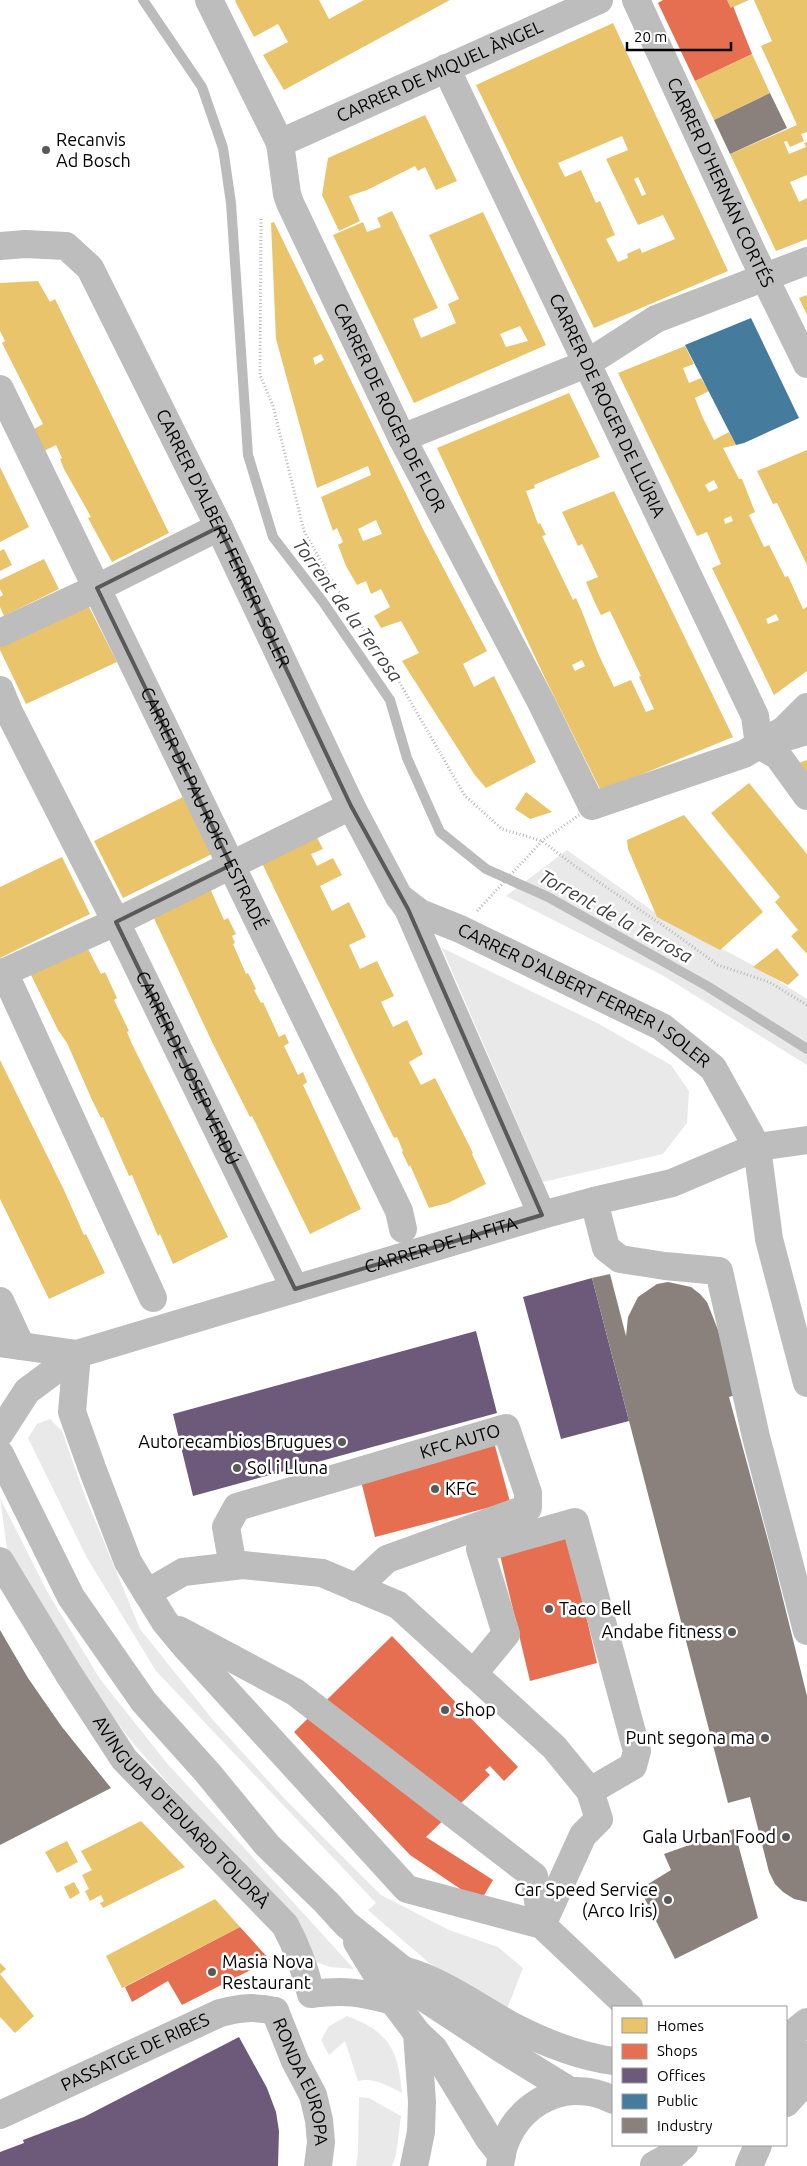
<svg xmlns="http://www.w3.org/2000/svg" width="807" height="2166" viewBox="0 0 807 2166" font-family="Ubuntu,sans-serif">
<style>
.green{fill:#e9e9e9}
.homes{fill:#e9c46a;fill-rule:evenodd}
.shops{fill:#e76f51}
.offices{fill:#6d597a}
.public{fill:#457b9d}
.industry{fill:#8a817c}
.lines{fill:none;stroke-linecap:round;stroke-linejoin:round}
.stream{stroke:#bbb;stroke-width:10}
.path{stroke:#b8b8b8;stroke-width:3;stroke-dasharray:1 2.5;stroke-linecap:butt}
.minor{stroke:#bdbdbd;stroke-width:28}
.path-bridge{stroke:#b8b8b8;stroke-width:3;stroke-dasharray:1 2.5;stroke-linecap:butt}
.marked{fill:none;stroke:#595959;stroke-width:4;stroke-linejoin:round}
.poi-dot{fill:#595959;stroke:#fff;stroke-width:2}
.labels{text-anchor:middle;stroke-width:5;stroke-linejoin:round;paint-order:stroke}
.street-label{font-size:18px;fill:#000;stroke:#fff}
.poi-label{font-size:18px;fill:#000;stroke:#fff;text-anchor:start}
.water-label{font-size:19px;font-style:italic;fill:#3f3f3f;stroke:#fff}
</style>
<rect width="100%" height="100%" fill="#fff"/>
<path class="green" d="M567 850 657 914 756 967 807 999V1065L662 975 506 896Z
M442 948 599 1024 671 1065 689 1091 687 1123 663 1154 543 1182Z
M50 1419 62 1431 83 1491 140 1629 213 1720 282 1796 381 1895 449 1930 498 1947 523 1968 507 2009 480 1996 429 1963 368 1910 376 1903 156 1671 87 1558 28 1438 37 1424Z
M0 1498 48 1593 100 1679 166 1762 354 1969 330 1967 313 1961 203 1823 132 1742 75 1666 8 1556Z
M347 2016C389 2032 398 2049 402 2093 388 2086 374 2077 358 2081L345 2041 329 2055 321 2040 329 2026Z
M359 2097 369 2098 401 2116 396 2155 392 2166H356L358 2152Z"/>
<path class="homes" d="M236 0H319L329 19 364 0H450L284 90 263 55 288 42 278 24 254 37 235 1Z
M727 0H749L731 8Z
M754 0H807V132L801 134 804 141 790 147 787 141 784 142 789 154 806 147 804 143 807 142V175L790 182 799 202 807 198V239L776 251 730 154 797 125 761 46 772 41Z
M613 23 728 271 594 328 476 85ZM622 136 628 150 606 159 638 225 663 215 675 239 642 253 640 248 627 254 628 258 618 262 606 239 615 235 600 201 596 203 581 170 565 177 558 163ZM638 177 646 194 642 196 634 179Z
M752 54 770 93 714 120 695 81Z
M425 115 457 181 436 190 425 167 418 171 415 166 367 190 349 196 360 221 339 231 322 195 328 158Z
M392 211 438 308 413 319 421 338 456 323 448 304 459 299 429 235 483 212 546 345 414 403 333 235 363 222 367 232 381 227 377 218ZM520 326 528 341 506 347 500 334Z
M274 222 424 531 487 651 463 664 474 687 494 676 536 762 486 788 474 774 402 661 419 653 401 621 381 628 374 616 390 607 381 589 371 594 366 581 357 585 346 566 338 545 343 542 337 528 333 531 321 497 371 475 368 466 317 488 276 339 271 223ZM321 354 324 360 315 365 313 358ZM376 520 382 534 363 541 358 529Z
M38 281 50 302 55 299 169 533 112 562 88 518 91 517 64 469 60 459 62 458 56 445 40 453 29 432 43 424 2 343 5 341 0 331V283Z
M807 295V315L799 298Z
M685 346 694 364 683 368 689 383 701 378 709 391 695 398 702 416 714 440 729 432 736 445 723 448 739 479H742L755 512 749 515 764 547 769 545 785 577 788 576 803 609 807 607V671L774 695 712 568 721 564 707 532 697 536 618 373ZM714 480 718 488 709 492 705 485ZM731 516 733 521 725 524 724 519ZM776 614 779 620 768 624 766 619Z
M569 393 600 457 534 485 535 488 526 491 538 524 540 523 546 535 542 536 573 600 576 598 581 609 598 653 614 687 631 680 646 712 654 709 639 677 641 676 610 611 601 615 595 603 586 582 598 577 582 544 578 546 562 512 614 491 733 737 601 791 544 676 437 448ZM582 660 585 666 575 671 572 665Z
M807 450V565L777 503 773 504 757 471Z
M0 467 29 527 0 542Z
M4 549 12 565 0 571V551Z
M44 559 59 589 4 616 0 607V597L3 595 0 589V580Z
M87 603 117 662 26 704 0 650V646Z
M807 760V789L793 765Z
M749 783 807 854V954L791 936 798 930 775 902 780 897 711 813Z
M526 792 552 812 530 819 515 809Z
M183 797 212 854 123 898 94 841Z
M684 815 763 912 720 950 657 917 628 849 627 840Z
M314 832 323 849 311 854 317 866 333 858 342 875 320 886 332 911 349 902 366 937 349 945 360 969 377 961 394 996 381 1002 393 1027 407 1020 423 1054 409 1062 421 1085 435 1078 473 1153 472 1154 486 1184 448 1203 429 1208 410 1165 409 1167 402 1152 403 1151 397 1137 394 1138 387 1124 260 859Z
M62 857 90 914 0 958V887Z
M208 884 224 920 228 918 236 934 232 936 235 943 233 944 246 974 248 973 256 989 254 990 261 1003 263 1002 279 1037 285 1034 289 1043 284 1046 298 1075 303 1072 307 1082 303 1085 361 1209 310 1234 252 1116 250 1117 214 1046 151 912Z
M86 945 101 974 105 972 117 998 114 1000 129 1031 127 1032 132 1044 228 1237 173 1264 160 1234 158 1236 132 1175 129 1176 103 1117 101 1118 93 1102 67 1043 58 1030 30 973Z
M777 948 799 975 788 985 753 967Z
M0 1060 63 1188 84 1235 86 1234 105 1273 49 1299 0 1199Z
M141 1821 185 1867 103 1908 100 1903 104 1901 101 1895 90 1901 85 1891 89 1889 82 1875 92 1870 81 1851Z
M67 1841 78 1862 57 1873 45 1852Z
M74 1882 80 1893 70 1899 64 1887Z
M215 1899 240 1927 122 1988 106 1956Z
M0 1963 6 1969 0 1974 34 2016 15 2033 0 2017Z"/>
<path class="shops" d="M663 0H727L731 8 733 6 752 54 695 81 658 3Z
M494 1442 510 1502 375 1537 360 1477Z
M568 1537 597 1663 530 1681 500 1555Z
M392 1636 518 1767 504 1781 490 1766 485 1770 490 1775 426 1837 493 1880 480 1902 410 1855 294 1732Z
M240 1927 270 1960 182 2005 168 1981 132 2002 125 1987Z"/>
<path class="offices" d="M592 1278 629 1421 561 1439 523 1297Z
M476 1331 497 1413 193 1496 173 1414Z
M239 2037 267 2088 276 2112 279 2131 278 2166H0V2152L24 2143 23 2140 84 2117Z"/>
<path class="public" d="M751 318 799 418 744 443 736 445 685 345Z"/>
<path class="industry" d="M770 93 787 128 730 154 714 120Z
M610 1274 626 1336 628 1317 638 1297 657 1284 668 1282 691 1287 700 1294 707 1302 718 1330 735 1395 729 1397 773 1559 807 1696V1902L794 1899 783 1892 775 1884 769 1872 750 1797 728 1803 592 1278Z
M0 1630 28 1678 62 1727 111 1788 0 1845Z
M734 1829 758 1918 675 1959 640 1889 671 1870 664 1854Z"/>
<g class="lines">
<path class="stream" d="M143 0 202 87 223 148 231 203 248 455 273 537 323 602 390 700 407 758 440 832 486 869 548 897 707 986 807 1049"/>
<path class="path" d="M261 219 260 375 273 406 304 531 334 585 398 680 465 796 502 829 542 841 575 866 671 931 718 965 769 982 807 1005"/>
<g class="minor">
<path id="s1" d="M209 0 280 143 287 194 290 203 402 438 541 702 592 806 744 754 759 745 807 731"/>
<path id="s2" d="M636 0 753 254 807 364"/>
<path id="s3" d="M446 68 755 716 759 745"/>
<path id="s4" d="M280 143 599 0"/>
<path id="s5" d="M0 246 25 244 66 246 90 268 219 527 351 806 399 897 420 913 460 929 662 1027 713 1068 757 1147 769 1239 807 1383"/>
<path id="s6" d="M0 389 399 1211 403 1229"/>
<path d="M402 438 586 364 656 319 807 261"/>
<path d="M0 633 97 588 219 527"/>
<path id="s7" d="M0 690 9 712 116 922 295 1289"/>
<path d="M773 736 784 730 807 707"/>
<path d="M759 745 778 756 807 796"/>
<path d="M401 899 408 909 542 1215"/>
<path d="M4 972 153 1298"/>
<path d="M0 974 116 922 351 806"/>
<path d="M594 1201 606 1248 620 1259 665 1266 719 1271 756 1437 807 1631"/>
<path d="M0 1301 21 1346"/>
<path d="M0 1343 77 1354"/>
<path d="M77 1354 72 1412 92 1468 128 1562 165 1622 185 1646 407 1889 542 1925 629 2007"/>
<path id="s8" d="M0 1433 27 1391 77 1354 542 1215 594 1201 672 1183 757 1147 807 1140"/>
<path d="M0 1454 71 1597 144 1702 207 1772 267 1845 326 1902 346 1924 403 1970 426 1999 502 2049 570 2091"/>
<path id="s9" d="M0 1561 68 1673 124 1759 285 1925C297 1947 305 1969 311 1994 345 1990 360 1992 393 2001"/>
<path id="s10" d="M233 1566 226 1527 237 1507 506 1428 528 1493V1508L387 1559 356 1588"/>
<path d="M147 1593 183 1572 243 1565 322 1573 398 1605 554 1747 590 1791 599 1819 583 1835 542 1925"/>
<path d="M179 1630 295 1692 534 1876 542 1925"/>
<path d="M473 1674 506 1634 480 1549 575 1522 637 1751 633 1766 590 1791"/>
<path d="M357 1942 393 2001 417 2033 434 2049 489 2139 502 2155"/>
<path d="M403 1970C443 1981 476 2006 512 2026 543 2042 578 2056 613 2061"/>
<path id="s11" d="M275 2011 295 2061 313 2095 319 2120 321 2142 318 2166"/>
<path d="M786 2039 807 2022"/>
<path d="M786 2069 807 2055"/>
<path d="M786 2103 807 2080"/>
<path id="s12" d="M0 2115 220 2013C239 2008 255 2006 275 2011"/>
<path d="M654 2165 674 2154 684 2145"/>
<path d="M414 2166 421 2132 422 2102 417 2033"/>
<path d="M500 2166C504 2110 562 2073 613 2100"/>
<path d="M749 2166 758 2145"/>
</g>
<path class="path-bridge" d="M477 911 542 841 592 806"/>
</g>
<path class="marked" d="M219 527 351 806 408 909 542 1215 295 1289 116 922 231 865 97 588Z"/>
<g class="poi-dot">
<circle cx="46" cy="150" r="5"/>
<circle cx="342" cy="1442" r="5"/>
<circle cx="237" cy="1468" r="5"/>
<circle cx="435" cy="1489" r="5"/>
<circle cx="549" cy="1609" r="5"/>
<circle cx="732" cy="1632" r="5"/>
<circle cx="445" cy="1710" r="5"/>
<circle cx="765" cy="1738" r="5"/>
<circle cx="786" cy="1837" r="5"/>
<circle cx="668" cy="1900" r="5"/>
<circle cx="212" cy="1972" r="5"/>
</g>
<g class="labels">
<g class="street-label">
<text dy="6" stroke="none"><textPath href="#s4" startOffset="175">CARRER DE MIQUEL ÀNGEL</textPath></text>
<text dy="6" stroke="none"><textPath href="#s2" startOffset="201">CARRER D'HERNÁN CORTÉS</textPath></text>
<text dy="6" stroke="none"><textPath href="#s3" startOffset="374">CARRER DE ROGER DE LLÚRIA</textPath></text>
<text dy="6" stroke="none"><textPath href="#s1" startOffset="448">CARRER DE ROGER DE FLOR</textPath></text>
<text dy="6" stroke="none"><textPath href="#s5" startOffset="400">CARRER D'ALBERT FERRER I SOLER</textPath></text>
<text dy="6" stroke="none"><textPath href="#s6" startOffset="466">CARRER DE PAU ROIG I ESTRADÉ</textPath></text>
<text dy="6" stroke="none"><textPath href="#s5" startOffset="1010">CARRER D'ALBERT FERRER I SOLER</textPath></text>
<text dy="6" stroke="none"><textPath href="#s7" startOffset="422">CARRER DE JOSEP VERDÚ</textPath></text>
<text dy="6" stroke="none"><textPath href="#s8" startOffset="492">CARRER DE LA FITA</textPath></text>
<text dy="6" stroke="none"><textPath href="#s10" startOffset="295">KFC AUTO</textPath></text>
<text dy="6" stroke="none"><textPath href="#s9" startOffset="311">AVINGUDA D'EDUARD TOLDRÀ</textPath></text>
<text dy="6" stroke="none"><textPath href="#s12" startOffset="149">PASSATGE DE RIBES</textPath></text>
<text dy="6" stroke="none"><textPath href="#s11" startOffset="76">RONDA EUROPA</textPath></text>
</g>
<g class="poi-label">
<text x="56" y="146">Recanvis<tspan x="56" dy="21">Ad Bosch</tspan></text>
<text x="332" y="1448" text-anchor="end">Autorecambios Brugues</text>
<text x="247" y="1474">Sol i Lluna</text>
<text x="445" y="1495">KFC</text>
<text x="559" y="1615">Taco Bell</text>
<text x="722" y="1638" text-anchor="end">Andabe fitness</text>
<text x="455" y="1716">Shop</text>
<text x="755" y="1744" text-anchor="end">Punt segona ma</text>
<text x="776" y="1843" text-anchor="end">Gala Urban Food</text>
<text x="658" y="1896" text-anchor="end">Car Speed Service<tspan x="658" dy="21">(Arco Iris)</tspan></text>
<text x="222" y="1968">Masia Nova<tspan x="222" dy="21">Restaurant</tspan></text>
</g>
<g class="water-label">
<text transform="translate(348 610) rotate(54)" y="7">Torrent de la Terrosa</text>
<text transform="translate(616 916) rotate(29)" y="7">Torrent de la Terrosa</text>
</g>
</g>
<rect x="612" y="2006" width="175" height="140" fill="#ffffff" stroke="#999999"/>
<rect x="622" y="2018" width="25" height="15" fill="#e9c46a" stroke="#999999"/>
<text x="657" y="2031" font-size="15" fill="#000000">Homes</text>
<rect x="622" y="2044" width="25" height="15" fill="#e76f51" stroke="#999999"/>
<text x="657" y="2056" font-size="15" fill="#000000">Shops</text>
<rect x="622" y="2068" width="25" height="15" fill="#6d597a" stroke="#999999"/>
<text x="657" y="2081" font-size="15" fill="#000000">Offices</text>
<rect x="622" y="2094" width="25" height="15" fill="#457b9d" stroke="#999999"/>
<text x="657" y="2106" font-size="15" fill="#000000">Public</text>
<rect x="622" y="2118" width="25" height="15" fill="#8a817c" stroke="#999999"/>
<text x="657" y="2131" font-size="15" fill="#000000">Industry</text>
<path d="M627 42v8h104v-8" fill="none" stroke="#000000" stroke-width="2.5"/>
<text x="634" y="42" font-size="15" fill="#000000" stroke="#ffffff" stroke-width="4" paint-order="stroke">20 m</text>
</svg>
